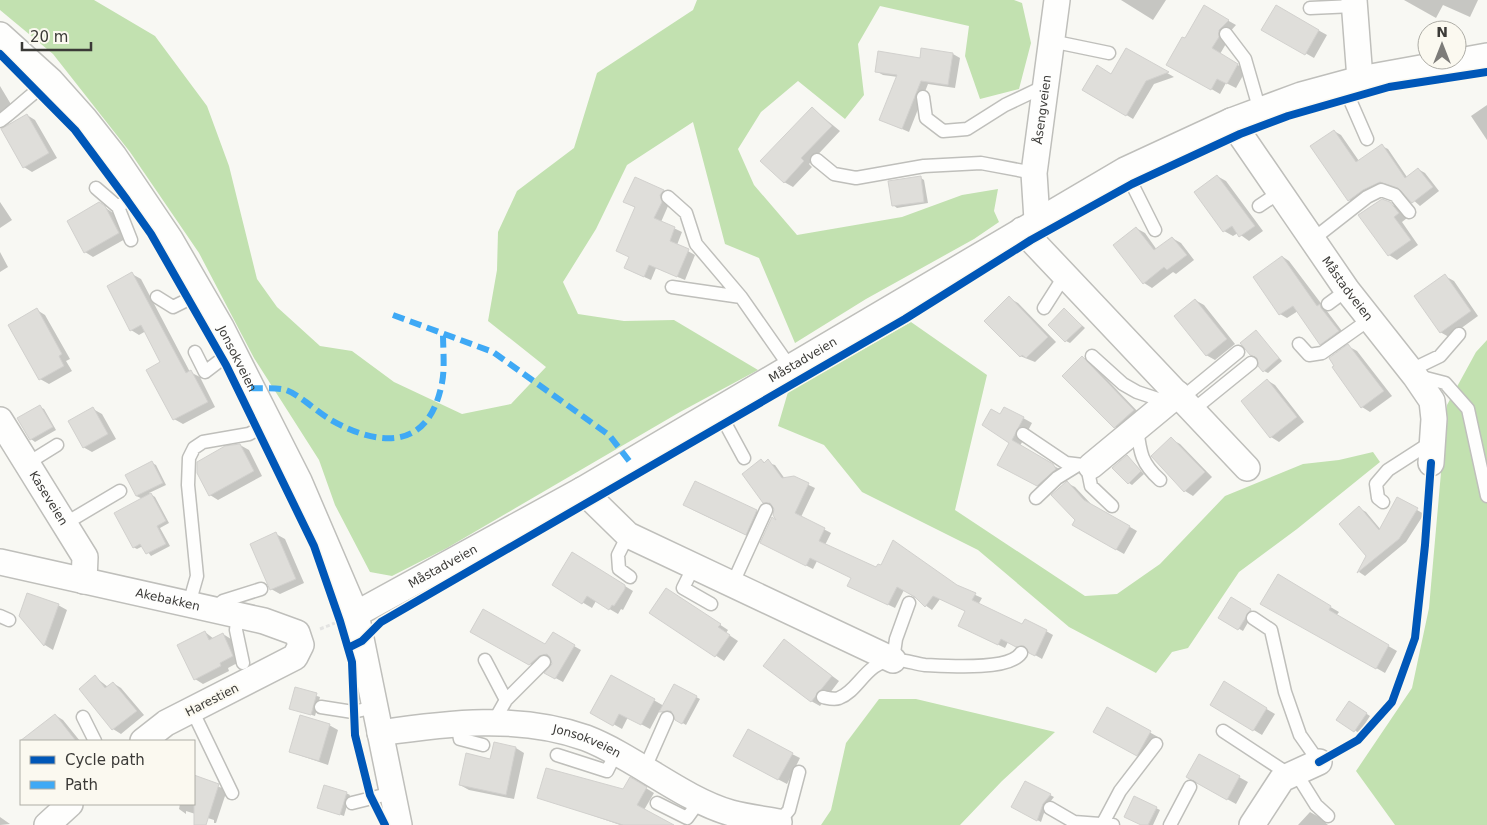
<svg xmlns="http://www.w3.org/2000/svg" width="1487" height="825" viewBox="0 0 1487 825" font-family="'DejaVu Sans',sans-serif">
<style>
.forest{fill:#c2e1b0}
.shadow{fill:#0003}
.building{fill:#dfdeda;stroke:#d2d1ce}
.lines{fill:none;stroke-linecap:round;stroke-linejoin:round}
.service-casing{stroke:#bfbfbb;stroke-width:15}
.minor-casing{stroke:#bfbfbb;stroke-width:28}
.path{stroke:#e4e4e2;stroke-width:3;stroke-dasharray:4 2.5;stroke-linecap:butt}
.service{stroke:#fefefd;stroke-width:12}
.minor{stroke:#fefefd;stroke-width:25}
.quiet{stroke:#3fa9f5;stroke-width:6;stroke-dasharray:12 6;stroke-linecap:butt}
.cycleway-casing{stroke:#fbf9f0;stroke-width:11}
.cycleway{stroke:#0057b8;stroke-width:8}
.labels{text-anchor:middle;stroke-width:4;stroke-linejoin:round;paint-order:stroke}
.street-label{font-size:12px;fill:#3b3a37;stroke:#fbf9f0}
</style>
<rect width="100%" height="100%" fill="#f8f8f3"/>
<path class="forest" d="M0 0H94L155 36 207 106 229 166 257 279 277 307 320 346 352 351 394 382 462 414 511 404 546 367 488 321 497 270 498 232 517 191 574 148 597 73 693 10 697 0H1014L1022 3 1031 43 1019 89 980 99 965 56 969 26 880 6 858 44 864 95 845 119 798 81 761 112 738 149 754 185 797 235 902 217 962 195 998 189 994 211 999 222 974 239 866 299 795 343 759 258 725 244 693 122 627 165 596 229 563 282 578 314 624 321 674 320 758 370 680 412 447 548 392 576 370 572 335 505 319 460 254 358 199 253 130 152 53 54 0 10Z
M911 322 987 375 955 510 1085 596 1117 594 1160 564 1225 496 1303 464 1339 460 1373 452 1380 462 1297 529 1239 572 1188 648 1172 652 1156 673 1069 627 978 550 862 492 824 445 778 426 788 392Z
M1487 340V825H1395L1356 771 1412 688 1429 608 1447 405 1476 352Z
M879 699H916L1055 732 1002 781 960 825H821L831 810 846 743Z"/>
<path class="shadow" d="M1121 0H1166L1153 20Z
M1404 0H1478L1470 17 1443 5 1436 18Z
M1204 7 1236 25 1227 35V42L1220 54 1246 70 1236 88 1226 83 1220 94 1168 64 1185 40Z
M1276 7 1327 35 1314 58 1263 29Z
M1126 49 1174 77 1154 84 1133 119 1084 89 1111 75Z
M953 54 960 58 955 88 928 84 909 132 881 120 898 77 883 75 876 71Z
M0 86 12 106 0 116Z
M1487 105V140L1471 116Z
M812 108 840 131 809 164 812 167 793 187 784 182Z
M27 115 35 120 57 158 32 172 24 167Z
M1334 131 1341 135 1359 161 1382 146 1388 149 1407 177 1418 169 1425 173 1439 191 1420 206 1401 189 1387 185 1370 193 1356 204 1349 200 1312 146Z
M1217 176 1226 181 1263 231 1249 241 1238 233 1233 236 1224 231 1195 192Z
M635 178 671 195 667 199 668 206 661 222 682 232 677 245 695 255 685 280 656 268 651 280 633 272 630 257 636 208 625 202Z
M921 178 924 180 928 203 897 208 893 205Z
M1382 200 1399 208 1407 218 1402 222 1418 245 1397 260 1389 255 1359 215Z
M0 202 12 220 0 228Z
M99 203 113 213 127 238 93 257 85 252Z
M1136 228 1145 233 1157 250 1172 238 1181 243 1194 260 1176 274 1173 272 1152 288 1144 283Z
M0 252 8 267 0 272Z
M1283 257 1289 261 1345 335 1327 348 1320 344 1298 311 1287 318 1280 314Z
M132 274 141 279 190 372 200 377 215 407 183 424 174 419 162 363 146 331 139 335 131 330Z
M1445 276 1454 281 1478 316 1449 337 1440 332Z
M1009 298 1018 303 1056 342 1035 362 1020 356Z
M1195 300 1204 305 1235 344 1215 360 1206 355Z
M37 310 45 315 70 359 66 361 72 371 49 384 40 379Z
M1065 310 1085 328 1070 343 1066 341Z
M1256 332 1282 361 1268 373 1264 371Z
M1348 346 1357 351 1392 396 1370 412 1362 407Z
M1082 358 1091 363 1142 416 1123 432 1115 427 1064 376Z
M1267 380 1275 385 1304 422 1279 442 1271 437Z
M40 407 44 409 56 430 35 442 31 439Z
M1005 408 1032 423 1020 446 1061 470 1046 490 998 464 1010 442Z
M93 409 102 414 116 439 92 452 83 447Z
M1171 439 1180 444 1212 477 1193 496 1185 491Z
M240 445 249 450 262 476 218 500 210 495Z
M1127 456 1144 474 1132 485 1129 483Z
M761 461 775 465 785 479 794 478 815 488 801 517 831 533 825 545 877 568 960 588 982 598 978 605 1022 625 1046 631 1053 635 1042 659 1030 652 1029 649 1024 650 1008 642 1005 648 966 629V611L940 599 932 610 904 590 895 608 856 589 853 578 817 561 813 569 768 546 780 523 773 506 764 502Z
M152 463 156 465 166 485 149 493 155 497 169 523 160 528 170 546 151 556 143 546 137 549 133 547 143 499 136 496Z
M1067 483 1075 487 1092 505 1137 531 1124 554 1073 525 1076 520Z
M1398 499 1424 514 1406 542 1365 576 1359 572 1367 555 1359 508 1366 512 1381 530Z
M693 510 756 511 765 516 754 539Z
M276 534 285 539 304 583 280 594 271 589Z
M581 559 633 591 623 610 621 609 618 614 596 601 592 608 553 585Z
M1278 576 1339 612 1336 616 1397 651 1385 673 1262 603Z
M674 594 728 630 726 633 738 641 724 661 651 612Z
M1231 599 1254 612 1243 631 1220 618Z
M58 605 67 610 53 650 45 645 21 616Z
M205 632 214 639 223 634 231 639 241 661 228 668 229 671 203 684 195 679Z
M472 632 546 646 553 634 581 650 563 682 546 673 553 664 552 658 546 659 537 668Z
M784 640 839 681 820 706 811 701Z
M612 676 664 706 675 686 700 699 686 725 676 719 673 713H664L660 710 650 729 628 717 622 729 592 712Z
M95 677 108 687 113 683 121 688 144 715 121 734 113 729 84 692Z
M1224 683 1275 714 1262 735 1211 704Z
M295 689 320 697 315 716 290 708Z
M1350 703 1370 716 1359 733 1338 720Z
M1107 708 1158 737 1146 760 1094 731Z
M55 715 63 720 80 741H29L26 738Z
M329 725 338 730 328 765 290 752Z
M516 748 524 753 514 799 469 790 460 785 491 760Z
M792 754 800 758 787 784 743 761Z
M1199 755 1248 782 1236 804 1187 777Z
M194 777 227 790 216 823H214V820L186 811V814L179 809 180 804H194Z
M631 779 654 793 644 810 671 825H620L539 797 624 791Z
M1026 782 1054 797 1046 807 1041 822 1013 807Z
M346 793 350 795 344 816 318 807Z
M1134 797 1160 810 1153 825H1143Z
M1310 812 1319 817 1328 825H1298Z
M0 817 10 824 0 825Z"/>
<path class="building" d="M1204 5 1229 20 1219 30V37L1212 48 1238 64 1227 84 1217 79 1211 90 1166 65 1182 37 1185 38Z
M1276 5 1319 30 1305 55 1261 30Z
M921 48 953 53 948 85 921 81 902 129 879 120 897 75 875 72 878 51 920 58Z
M1126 48 1169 72 1146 81 1126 116 1082 90 1097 65 1111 74Z
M812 107 832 126 801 158 804 161 784 183 760 161Z
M27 114 49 153 23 168 1 129Z
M1334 130 1356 162 1382 144 1405 178 1418 168 1433 187 1412 203 1398 188 1380 182 1363 190 1348 201 1310 146Z
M1217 175 1255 226 1239 237 1232 226 1223 232 1194 192Z
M921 176 924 202 892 206 888 181Z
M635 177 664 190 660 195 662 202 654 218 675 227 670 241 689 249 677 277 649 265 644 277 624 268 629 257 616 251 635 207 623 202Z
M1382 199 1390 202 1399 213 1394 217 1411 240 1388 256 1358 215Z
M99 202 105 206 119 233 84 253 67 221Z
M1136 227 1154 250 1172 237 1187 255 1167 270 1164 267 1143 284 1113 245Z
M1282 256 1317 306 1320 304 1321 308 1339 331 1320 345 1293 306 1279 315 1253 277Z
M132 272 186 373 191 370 208 402 173 420 146 370 160 362 141 325 130 331 107 286Z
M1445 274 1471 311 1440 333 1414 296Z
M1009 296 1048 337 1026 358 1022 355 1020 357 984 321Z
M1195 299 1227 339 1206 356 1174 316Z
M37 308 62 354 59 356 64 366 39 380 8 325Z
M1064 308 1082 326 1065 342 1048 325Z
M1256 330 1279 358 1263 372 1258 366 1257 358 1250 355 1240 343Z
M1348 344 1384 391 1361 408 1332 367 1334 366 1329 358Z
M1082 356 1134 410 1114 428 1062 376Z
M1267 379 1297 417 1270 438 1241 401Z
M40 405 53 427 30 440 17 418Z
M93 407 108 434 83 448 68 421Z
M1004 407 1024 417 1012 440 1053 464 1056 469 1037 486 997 465 1009 443 982 425 991 409 1000 414Z
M1171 437 1205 472 1184 492 1151 456Z
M240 444 254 471 209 496 197 473V462L225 446Z
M1127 455 1141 471 1128 484 1112 468Z
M761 459 764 463 768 459 782 478 794 476 809 483 795 513 825 528 819 541 876 567 878 564 881 565 893 540 957 585 976 593 972 600 1022 624 1025 619 1047 630 1035 656 1029 653 1024 646 1016 647 1001 639 998 645 958 626 965 611 933 596 925 607 915 597 897 587 888 605 847 586 851 578 810 558 806 566 760 543 772 517 776 520 773 515 774 509 770 503H763L742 474Z
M152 461 163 483 136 496 125 475Z
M695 481 757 510 746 535 683 505Z
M1067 481 1084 500 1130 526 1116 550 1072 525 1075 520 1051 495Z
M151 493 166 521 157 526 166 544 146 554 140 544 133 548 114 513Z
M1397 497 1418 508 1399 539 1357 573 1366 556 1339 524 1359 506 1379 530Z
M276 532 296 579 270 590 250 544Z
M572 552 625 585V589L614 606 612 605 609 610 587 596 582 604 552 585Z
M1278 574 1331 606 1329 610 1389 645 1376 669 1260 604Z
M666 588 721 624 718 627 730 635 715 657 649 613Z
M27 593 59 604 44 646 19 616Z
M1231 597 1251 609 1238 630 1218 618Z
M483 609 545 644 553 632 575 645 555 679 544 673 552 664 550 657 547 654 539 656 529 665 470 632Z
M205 631 209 640 223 633 233 656 220 663 221 666 194 680 177 645Z
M784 639 832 676 811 702 763 666Z
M95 675 105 688 113 682 137 711 112 730 79 689Z
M611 675 655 699 641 725 619 714 613 726 590 713Z
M1224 681 1267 708 1253 731 1210 705Z
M674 684 697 696 682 724 675 720 671 711 659 712Z
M295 687 317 693 311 715 289 709Z
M1349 701 1367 713 1354 732 1336 720Z
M1107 707 1151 731 1137 756 1093 732Z
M55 714 76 741H20Z
M300 715 330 724 319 761 289 752Z
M748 729 793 753 778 780 733 756Z
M494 742 516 747 506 795 459 785 466 753 490 759Z
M1199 754 1240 776 1227 800 1186 777Z
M546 768 623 789 630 777 647 787 637 805 674 825H623L537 798Z
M194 775 219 784 206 825H194Z
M1025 781 1051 794 1043 804 1037 821 1011 807Z
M324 785 347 792 340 815 317 808Z
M1134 796 1157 807 1148 825H1141L1124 817Z"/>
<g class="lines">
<g class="service-casing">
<path id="service" d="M1310 8 1354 6
M1226 34 1245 59 1260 111
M1051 41 1109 53
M1343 84 1367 139
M923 97 926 118 943 131 967 129 1005 105 1045 86
M0 121C18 108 32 92 51 81
M817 160 834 174 856 178 924 166 981 163 1034 173
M1125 170 1155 230
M96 188 118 207
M668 197 686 213 696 244 741 297 790 367
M1259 206 1280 192
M131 240 118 207 139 191
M1312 240 1367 197 1381 190 1395 195 1409 212
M672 287 741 297
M157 297 173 307 201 293
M1328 304 1347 290
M1044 308 1065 275
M1299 344 1309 355 1322 353 1370 319
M195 352 205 372 222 359 234 354
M1092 356 1123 384 1137 392 1167 402
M1411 370 1440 356 1459 334
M1418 376 1445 383 1468 409 1487 496
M1182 398 1238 352
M718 410 744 458
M1193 410 1251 363
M1137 428C1140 452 1141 463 1160 480
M1023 434 1066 463 1091 466 1088 471 1091 486 1112 506
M28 463 57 445
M1036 498 1057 478 1078 465
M1383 502 1378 498 1376 484 1388 470 1433 441
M66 523 120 491
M628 535 618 555 619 569 630 577
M694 566 683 588 711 604
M732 585 766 510
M189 604 197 576 188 485 189 458 194 448 203 442 249 434 270 423
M213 609 223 601 261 589
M238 615 236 630 243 663
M0 616 9 620
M1253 618 1271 630 1285 692 1300 735 1319 762
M485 660 506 700
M893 660 896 639 909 603
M823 697C828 698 834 700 839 698 859 691 866 661 894 660 904 659 915 664 925 665 946 666 1009 671 1021 653
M321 707 353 712 375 707
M192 710 232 793
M83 717 95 741
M493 723 506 700 544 662
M457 724 460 739 483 745
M1223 731 1290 775
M557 755 607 771 616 753
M645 768 667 718
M1296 773 1316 805 1328 816
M352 803 392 793
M657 803 687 818 700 800
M1050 808 1074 822 1113 825
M779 822 789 810 799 772
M1103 823 1120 791 1156 744
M1170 825 1190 787"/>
</g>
<g class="minor-casing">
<g id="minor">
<path d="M1354 0 1360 79"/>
<path id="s1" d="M0 35 51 81 84 118 114 156 170 239 221 327 299 481 356 614 399 825"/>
<path id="s2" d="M1231 121 1347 290 1415 376 1432 401 1434 419 1431 463"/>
<path id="s3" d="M1037 220 1034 173 1057 0"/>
<path d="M1022 230 1247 468"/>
<path id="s4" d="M0 420 85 557 84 581"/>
<path d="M1091 466 1178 394"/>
<path d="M582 490 628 535 893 660"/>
<path id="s5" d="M0 562 264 621 297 633 301 645 295 657 166 723 143 741"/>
<path id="s6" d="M356 614 582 490 1125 170 1231 121 1301 95 1360 79 1487 56"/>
<path id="s7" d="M380 733C447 723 520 714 586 738 635 757 682 799 731 813 746 817 763 819 779 822"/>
<path d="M47 825 70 804"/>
<path d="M1252 825 1282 779 1319 762"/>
</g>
</g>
<path class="path" d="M320 629 335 623"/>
<use href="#service" class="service"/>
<use href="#minor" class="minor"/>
<path class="quiet" d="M393 315 493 352 609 435 630 462
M251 388C262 389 276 387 286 390 300 395 317 412 331 420 381 448 429 450 442 383 445 368 443 349 443 333"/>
<g class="cycleway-casing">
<path id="cycleway" d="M0 54 75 130 127 200 151 234 226 365 314 546 340 621 352 662 355 735 370 795 385 825
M348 648 362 641 381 622 905 319 1031 240 1132 184 1240 134 1288 116 1389 87 1487 72
M1319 762 1358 740 1392 702 1415 638 1425 545 1431 463"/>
</g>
<use href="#cycleway" class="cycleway"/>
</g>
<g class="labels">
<g class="street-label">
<text dy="4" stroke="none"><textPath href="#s3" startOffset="111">Åsengveien</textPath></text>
<text dy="4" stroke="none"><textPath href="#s2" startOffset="204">Måstadveien</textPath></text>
<text dy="4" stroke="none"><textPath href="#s1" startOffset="404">Jonsokveien</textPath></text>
<text dy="4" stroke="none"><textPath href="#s6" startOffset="514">Måstadveien</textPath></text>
<text dy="4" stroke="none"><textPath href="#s4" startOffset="92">Kaseveien</textPath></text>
<text dy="4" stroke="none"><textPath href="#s6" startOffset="99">Måstadveien</textPath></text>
<text dy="4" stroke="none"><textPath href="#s5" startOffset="172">Akebakken</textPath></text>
<text transform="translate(212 700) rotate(-27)" y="4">Harestien</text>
<text dy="4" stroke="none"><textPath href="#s7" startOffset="210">Jonsokveien</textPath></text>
</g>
</g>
<rect x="20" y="740" width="175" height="65" fill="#fbf9f0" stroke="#aeada6"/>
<rect x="30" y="756" width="25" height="8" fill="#0057b8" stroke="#aeada6"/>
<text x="65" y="765" font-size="15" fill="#3b3a37">Cycle path</text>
<rect x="30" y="781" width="25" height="8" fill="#3fa9f5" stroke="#aeada6"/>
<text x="65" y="790" font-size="15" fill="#3b3a37">Path</text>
<g transform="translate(1442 45)"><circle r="24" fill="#fbf9f0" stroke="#aeada6"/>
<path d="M0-4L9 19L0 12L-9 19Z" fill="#7d7c79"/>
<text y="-8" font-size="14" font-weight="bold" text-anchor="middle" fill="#3b3a37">N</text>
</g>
<path d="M22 42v8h69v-8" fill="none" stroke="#3b3a37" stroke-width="2.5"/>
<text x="30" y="42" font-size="15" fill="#3b3a37" stroke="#fbf9f0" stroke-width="4" paint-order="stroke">20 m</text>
</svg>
